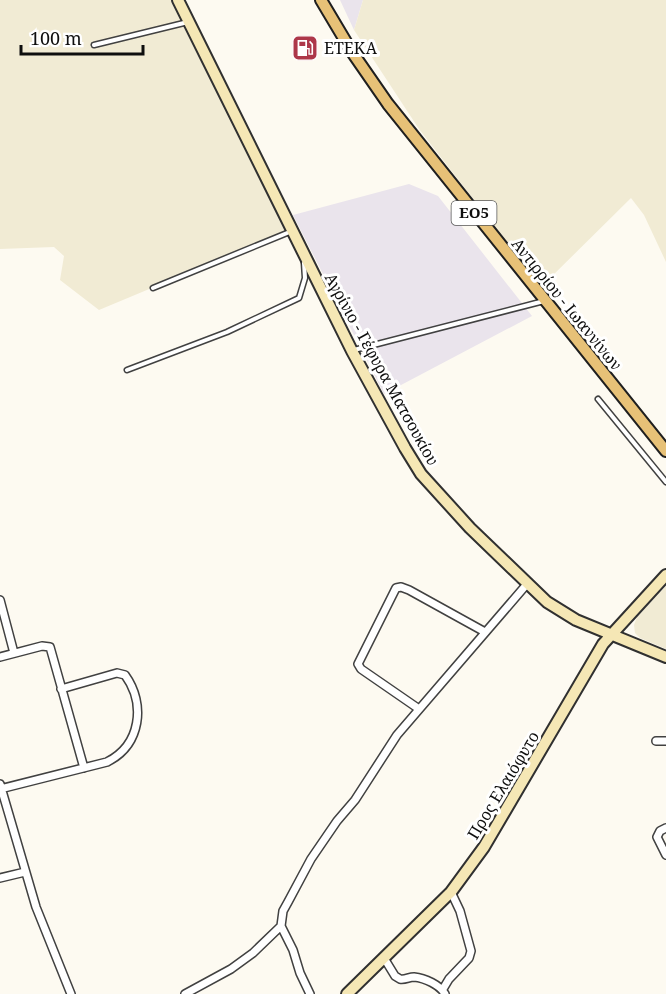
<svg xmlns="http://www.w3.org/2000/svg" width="666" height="994" viewBox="0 0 666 994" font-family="'Noto Serif',serif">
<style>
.industrial{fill:#eae4ec}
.farmland{fill:#f1ebd4}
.building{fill:#564f4c}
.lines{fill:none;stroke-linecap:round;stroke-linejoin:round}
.lane-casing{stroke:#414141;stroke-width:7}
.street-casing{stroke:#414141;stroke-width:10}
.secondary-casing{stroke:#303030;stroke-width:14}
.primary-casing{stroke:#1f1f1f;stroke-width:14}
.lane{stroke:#fff;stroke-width:4}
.street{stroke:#fff;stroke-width:7}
.secondary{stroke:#f5e7b5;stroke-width:10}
.primary{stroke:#e7c177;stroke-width:10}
.labels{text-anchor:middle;stroke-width:6;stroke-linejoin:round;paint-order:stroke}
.shield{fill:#fff;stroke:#565656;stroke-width:1.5}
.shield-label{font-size:15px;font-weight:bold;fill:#0e0e0e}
.poi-label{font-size:16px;fill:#0e0e0e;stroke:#fff;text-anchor:start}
.street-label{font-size:16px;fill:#0e0e0e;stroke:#fff}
</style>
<rect width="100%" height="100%" fill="#fdfaf1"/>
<path class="industrial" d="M340 0H363L354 30Z
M409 184 438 196 532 316 384 394 293 215Z"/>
<path class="farmland" d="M0 0H173L288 231 99 310 60 280 64 256 54 247 0 249Z
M363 0H666V262L644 215 631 198 541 287 419 129 354 30Z
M666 586V649L640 638 635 633 634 625 637 617Z"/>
<path class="building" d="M304 43 310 52 300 59 293 50Z"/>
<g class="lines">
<g class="lane-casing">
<path id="lane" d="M94 45 188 22
M153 288 292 231
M354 350 544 301
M127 370 227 332 299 298 305 278 304 263
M598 399 666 482"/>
</g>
<g class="street-casing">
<path id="street" d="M0 600 14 653
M0 657 42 646 50 647 84 768
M419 709 361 669 358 664 396 588 401 587 409 590 485 632
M656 741H666
M0 784 36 907 71 994
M0 789 107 762C141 745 146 704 125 675L117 673 61 689
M666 828 660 831 657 837 666 855
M0 878 25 872
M384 958 395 976 400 979C405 980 409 977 414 977 425 978 440 985 445 994
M443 989 449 979 469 958 471 951 460 911 451 892
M185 994 231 969 253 953 281 926
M310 994 300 973 293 950 281 926 283 911 288 902 311 859 337 821 355 800 397 735 527 584"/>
</g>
<g class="secondary-casing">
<path id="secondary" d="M178 0 352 351 405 448 421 474 470 528 547 602 576 620 666 657
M347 994 451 892 484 847 603 644 666 575"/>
</g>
<g class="primary-casing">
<path id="primary" d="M321 0 352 52 388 104 666 451"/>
</g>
<use href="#lane" class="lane"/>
<use href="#street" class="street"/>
<use href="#secondary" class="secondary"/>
<use href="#primary" class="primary"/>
</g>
<defs>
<g id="fuel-square" transform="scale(1.35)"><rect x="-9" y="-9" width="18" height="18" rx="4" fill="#ad3749" stroke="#fff"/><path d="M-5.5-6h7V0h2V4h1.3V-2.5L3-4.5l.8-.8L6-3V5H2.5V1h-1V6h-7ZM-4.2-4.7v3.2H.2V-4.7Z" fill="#fff"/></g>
</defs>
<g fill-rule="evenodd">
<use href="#fuel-square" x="305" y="48"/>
</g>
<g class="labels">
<rect class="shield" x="451.5" y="201" width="45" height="24" rx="4.5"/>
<g class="shield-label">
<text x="474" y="218">ΕΟ5</text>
</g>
<g class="poi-label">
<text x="324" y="54">ΕΤΕΚΑ</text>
</g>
<g class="street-label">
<text transform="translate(567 304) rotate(51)" y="6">Αντιρρίου - Ιωαννίνων</text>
<text transform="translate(382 369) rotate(61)" y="6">Αγρίνιο - Γέφυρα Ματσουκίου</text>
<text transform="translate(503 785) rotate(-59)" y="6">Προς Ελαιόφυτο</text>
</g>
</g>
<path d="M21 45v9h122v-9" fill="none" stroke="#0e0e0e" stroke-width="3"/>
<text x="30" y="45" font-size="18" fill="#0e0e0e" stroke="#ffffff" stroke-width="4.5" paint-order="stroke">100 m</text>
</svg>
